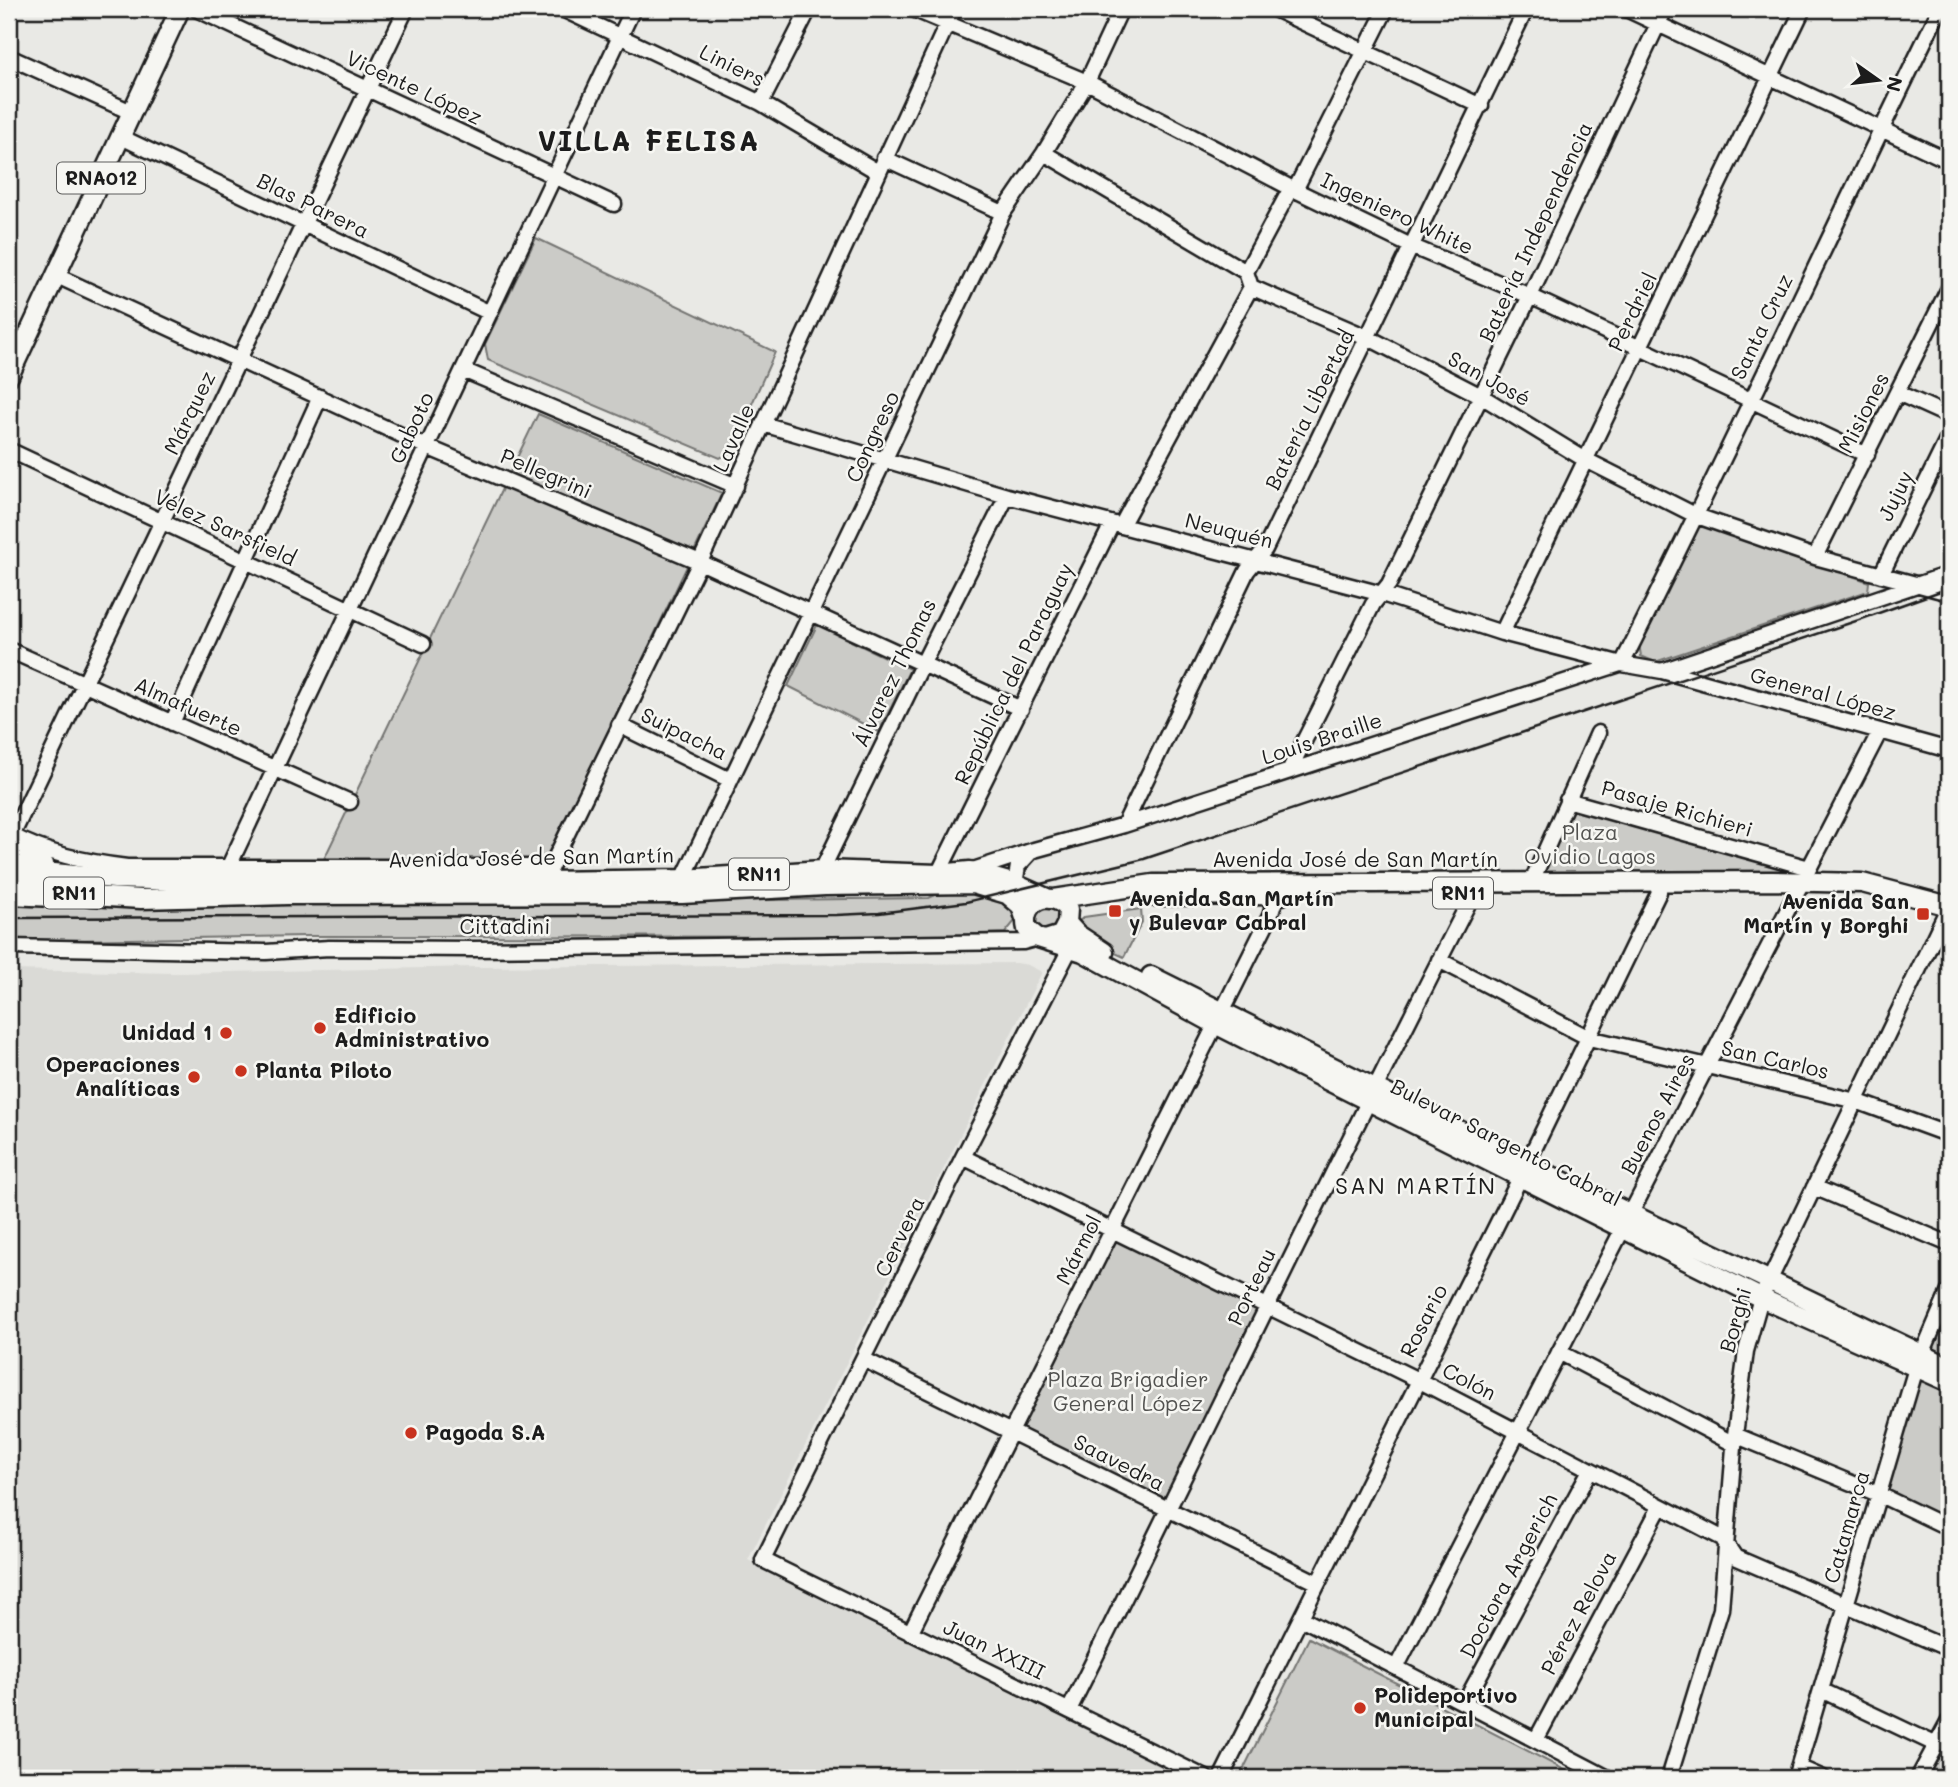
<svg xmlns="http://www.w3.org/2000/svg" width="1958" height="1787" viewBox="0 0 1958 1787" font-family="Mali,sans-serif">
<style>
.built{fill:#dadad6}
.green{fill:#cbcbc7;stroke:#747472;stroke-width:2}
.lines{fill:none;stroke-linecap:round;stroke-linejoin:round}
.minor-casing{stroke:#1c1c1c;stroke-width:19}
.major-casing{stroke:#1c1c1c;stroke-width:23}
.minor{stroke:#f6f6f2;stroke-width:14}
.major{stroke:#f6f6f2;stroke-width:18}
.rail{stroke:#1c1c1c;stroke-width:2.5}
.poi-dot{fill:#c8321e;stroke:#f6f6f2;stroke-width:2.5}
.labels{text-anchor:middle;stroke-width:5;stroke-linejoin:round;paint-order:stroke}
.shield{fill:#f6f6f2;stroke:#5d5d5c;stroke-width:2}
.shield-label{font-size:19px;font-weight:bold;fill:#1c1c1c}
.street-label{font-size:21px;fill:#1c1c1c;stroke:#f6f6f2}
.park-label{font-size:21px;fill:#51514f;stroke:#f6f6f2}
.poi-label{font-size:21px;font-weight:bold;fill:#1c1c1c;stroke:#f6f6f2;text-anchor:start}
.neighbourhood-label{font-size:23px;letter-spacing:2px;fill:#1c1c1c;stroke:#f6f6f2}
.district-label{font-size:28px;font-weight:bold;letter-spacing:2px;fill:#1c1c1c;stroke:#f6f6f2}
</style>
<rect width="100%" height="100%" fill="#e9e9e5"/>
<filter id="ink" filterUnits="userSpaceOnUse"><feTurbulence type="fractalNoise" baseFrequency=".0143" numOctaves="2"/><feDisplacementMap in="SourceGraphic" scale="14" xChannelSelector="R" yChannelSelector="G"/><feConvolveMatrix kernelMatrix="1 2 1 2 8 2 1 2 1" color-interpolation-filters="sRGB"/></filter>
<g filter="url(#ink)">
<path class="built" d="M1017 963 1028 965 1042 972 748 1560 1185 1778H9V970L176 973 477 967Z"/>
<path class="green" d="M536 238 775 352 730 453 720 458 488 360 485 344Z
M538 414 722 493 547 859H324Z
M1697 520 1869 582 1868 591 1655 662 1641 656 1639 644Z
M817 625 910 669 879 732 788 686Z
M1567 800 1776 859 1781 869 1780 876 1531 883Z
M973 892 1005 901 1014 909 1015 921 1005 933 897 937 307 936 9 941V903L160 907 362 898 556 903 929 898 940 893Z
M1037 907 1059 908 1063 924 1047 933 1035 928 1030 914Z
M1141 909 1142 922 1124 957 1095 944 1077 928 1079 921 1084 917Z
M1112 1230 1266 1306 1168 1511 1011 1432Z
M1949 1302V1356L1929 1348Z
M1916 1368 1949 1382V1508L1941 1524 1878 1494Z
M1309 1638 1580 1778H1239Z
M1949 1721V1778H1918Z"/>
<g class="lines">
<g class="minor-casing">
<path id="minor" d="M196 9 614 204
M562 9 761 103 878 172
M913 9 1087 82 1291 188 1413 247 1530 296 1867 455
M1274 9 1481 106
M1626 9 1949 161
M9 57 131 112
M761 103 809 9
M119 136 490 313
M1044 153 1246 272 1251 287 1369 338 1481 396 1584 459 1697 516 1815 557 1949 593
M884 158 1003 213
M1295 190 1386 9
M1246 272 1291 188
M57 276 427 447 700 562 1021 709
M463 370 736 486
M1898 393 1949 416
M763 424 1007 496 1382 594 1502 633 1622 664 1662 671 1949 750
M9 450 423 644
M1121 526 1251 287
M1815 557 1949 288
M1881 575 1949 436
M1502 633 1803 9
M9 650 350 802
M1622 664C1732 447 1833 227 1940 9
M1662 671 1949 574
M172 723 320 397
M619 725 730 780
M1289 771 1373 604 1389 584 1530 296 1665 9
M1567 800 1809 868
M1124 825 1247 571 1265 549 1526 9
M9 834C46 854 86 862 127 867H551
M12 836 406 9
M229 866 633 9
M822 870 922 665 1007 496
M970 871 1034 850 1124 825 1620 664
M938 874 1112 524
M544 881 700 562 954 9
M1531 883 1598 733
M1015 884 1018 866 1030 853
M683 886V879L1003 213 1044 153 1087 82 1121 9
M1075 939 963 1157 763 1560 1206 1778
M9 947 266 952 329 948 473 949 1023 942 1038 938
M1439 960 1589 1038 1856 1101 1949 1135
M963 1157 1418 1380 1722 1538 1735 1557 1949 1649
M1814 1187 1949 1244
M1559 1352 1734 1444
M863 1359 1318 1583
M1735 1435 1878 1494 1949 1528
M1301 1618 1608 1778
M910 1633 1270 916 1277 895V888
M1397 1666 1880 731
M1821 1690 1937 1745
M1465 1702 1590 1470
M1069 1710C1203 1442 1330 1172 1467 906L1471 893V883
M1536 1740 1660 1507
M1798 1767 1823 1778
M1221 1778 1521 1176 1659 892V882
M1669 1778 1721 1609 1735 1435 1746 1351 1761 1298 1949 906
M1795 1778 1916 1368 1949 1291
M1918 1778 1949 1721"/>
</g>
<g class="major-casing">
<path id="major" d="M9 376 180 9
M9 850 44 864
M9 865 44 872 115 879 222 882 544 881 683 879 822 870 938 874 970 871 1015 884 1049 899
M9 878 59 891 91 896 141 899 287 895 682 894 825 886 973 884 1007 894 1021 906 1025 918
M9 895 54 897
M1149 896 1282 895
M1053 899 1153 884 1772 881 1862 883 1949 906
M1067 923 1077 934 1104 952
M1045 940 1061 935 1067 923 1068 909C1050 888 1020 901 1027 929L1038 938 1083 952 1215 1024 1761 1298 1949 1382
M1151 976 1527 1164 1949 1367"/>
</g>
<use href="#minor" class="minor"/>
<use href="#major" class="major"/>
<path class="rail" d="M9 918 836 915 879 913 966 902 1144 859 1859 620 1949 588"/>
</g>
</g>
<g class="poi-dot">
<rect x="1108" y="904" width="14" height="14" rx="3.5"/>
<rect x="1916" y="907" width="14" height="14" rx="3.5"/>
<circle cx="320" cy="1028" r="7"/>
<circle cx="226" cy="1033" r="7"/>
<circle cx="241" cy="1071" r="7"/>
<circle cx="194" cy="1077" r="7"/>
<circle cx="411" cy="1433" r="7"/>
<circle cx="1360" cy="1708" r="7"/>
</g>
<g class="labels">
<g class="shield">
<rect x="57" y="162.5" width="88" height="31" rx="5"/>
<rect x="729" y="858.5" width="60" height="31" rx="5"/>
<rect x="44" y="877.5" width="60" height="31" rx="5"/>
<rect x="1433" y="877.5" width="60" height="31" rx="5"/>
</g>
<g class="shield-label">
<text x="101" y="185">RNA012</text>
<text x="759" y="881">RN11</text>
<text x="74" y="900">RN11</text>
<text x="1463" y="900">RN11</text>
</g>
<g class="street-label">
<text transform="translate(732 66) rotate(26)" y="7">Liniers</text>
<text transform="translate(414 88) rotate(25)" y="7">Vicente López</text>
<text transform="translate(313 206) rotate(26)" y="7">Blas Parera</text>
<text transform="translate(1397 214) rotate(25)" y="7">Ingeniero White</text>
<text transform="translate(1536 232) rotate(-65)" y="7">Batería Independencia</text>
<text transform="translate(1633 312) rotate(-64)" y="7">Perdriel</text>
<text transform="translate(1762 327) rotate(-64)" y="7">Santa Cruz</text>
<text transform="translate(1489 379) rotate(29)" y="7">San José</text>
<text transform="translate(1310 410) rotate(-64)" y="7">Batería Libertad</text>
<text transform="translate(190 413) rotate(-64)" y="7">Márquez</text>
<text transform="translate(1864 413) rotate(-63)" y="7">Misiones</text>
<text transform="translate(412 428) rotate(-65)" y="7">Gaboto</text>
<text transform="translate(873 437) rotate(-65)" y="7">Congreso</text>
<text transform="translate(734 438) rotate(-66)" y="7">Lavalle</text>
<text transform="translate(546 474) rotate(23)" y="7">Pellegrini</text>
<text transform="translate(1896 496) rotate(-64)" y="7">Jujuy</text>
<text transform="translate(225 528) rotate(25)" y="7">Vélez Sarsfield</text>
<text transform="translate(1229 531) rotate(14)" y="7">Neuquén</text>
<text transform="translate(895 673) rotate(-64)" y="7">Álvarez Thomas</text>
<text transform="translate(1014 674) rotate(-64)" y="7">República del Paraguay</text>
<text transform="translate(1823 694) rotate(15)" y="7">General López</text>
<text transform="translate(188 707) rotate(24)" y="7">Almafuerte</text>
<text transform="translate(684 734) rotate(26)" y="7">Suipacha</text>
<text transform="translate(1322 739) rotate(-18)" y="7">Louis Braille</text>
<text transform="translate(1677 809) rotate(16)" y="7">Pasaje Richieri</text>
<text transform="translate(531 858) rotate(-1)" y="7">Avenida José de San Martín</text>
<text x="1355" y="867">Avenida José de San Martín</text>
<text x="505" y="934">Cittadini</text>
<text transform="translate(1775 1060) rotate(13)" y="7">San Carlos</text>
<text transform="translate(1658 1114) rotate(-62)" y="7">Buenos Aires</text>
<text transform="translate(1506 1143) rotate(27)" y="7">Bulevar Sargento Cabral</text>
<text transform="translate(900 1237) rotate(-64)" y="7">Cervera</text>
<text transform="translate(1079 1250) rotate(-63)" y="7">Mármol</text>
<text transform="translate(1252 1287) rotate(-64)" y="7">Porteau</text>
<text transform="translate(1736 1320) rotate(-74)" y="7">Borghi</text>
<text transform="translate(1424 1321) rotate(-63)" y="7">Rosario</text>
<text transform="translate(1469 1382) rotate(27)" y="7">Colón</text>
<text transform="translate(1119 1463) rotate(27)" y="7">Saavedra</text>
<text transform="translate(1847 1527) rotate(-74)" y="7">Catamarca</text>
<text transform="translate(1509 1576) rotate(-62)" y="7">Doctora Argerich</text>
<text transform="translate(1579 1613) rotate(-62)" y="7">Pérez Relova</text>
<text transform="translate(994 1650) rotate(26)" y="7">Juan XXIII</text>
</g>
<g class="park-label">
<text x="1590" y="840">Plaza<tspan x="1590" dy="24">Ovidio Lagos</tspan></text>
<text x="1128" y="1387">Plaza Brigadier<tspan x="1128" dy="24">General López</tspan></text>
</g>
<g class="poi-label">
<text x="1129" y="906">Avenida San Martín<tspan x="1129" dy="24">y Bulevar Cabral</tspan></text>
<text x="1909" y="909" text-anchor="end">Avenida San<tspan x="1909" dy="24">Martín y Borghi</tspan></text>
<text x="334" y="1023">Edificio<tspan x="334" dy="24">Administrativo</tspan></text>
<text x="212" y="1040" text-anchor="end">Unidad 1</text>
<text x="180" y="1072" text-anchor="end">Operaciones<tspan x="180" dy="24">Analíticas</tspan></text>
<text x="255" y="1078">Planta Piloto</text>
<text x="425" y="1440">Pagoda S.A</text>
<text x="1374" y="1703">Polideportivo<tspan x="1374" dy="24">Municipal</tspan></text>
</g>
<g class="neighbourhood-label">
<text x="1416" y="1194">SAN MARTÍN</text>
</g>
<g class="district-label">
<text x="649" y="151">VILLA FELISA</text>
</g>
</g>
<rect width="1958" height="1787" fill="none" stroke="#f6f6f2" stroke-width="35"/>
<rect x="18" y="18" width="1923" height="1752" fill="none" stroke="#1c1c1c" stroke-width="2.5" filter="url(#ink)"/>
<g transform="translate(1878 80) rotate(104)" stroke="#f6f6f2" stroke-width="5" paint-order="stroke">
<path d="M0-5L12 26L0 18L-12 26Z" fill="#1c1c1c"/>
<text y="-10" font-size="19" font-weight="bold" text-anchor="middle" fill="#1c1c1c">N</text>
</g>
</svg>
